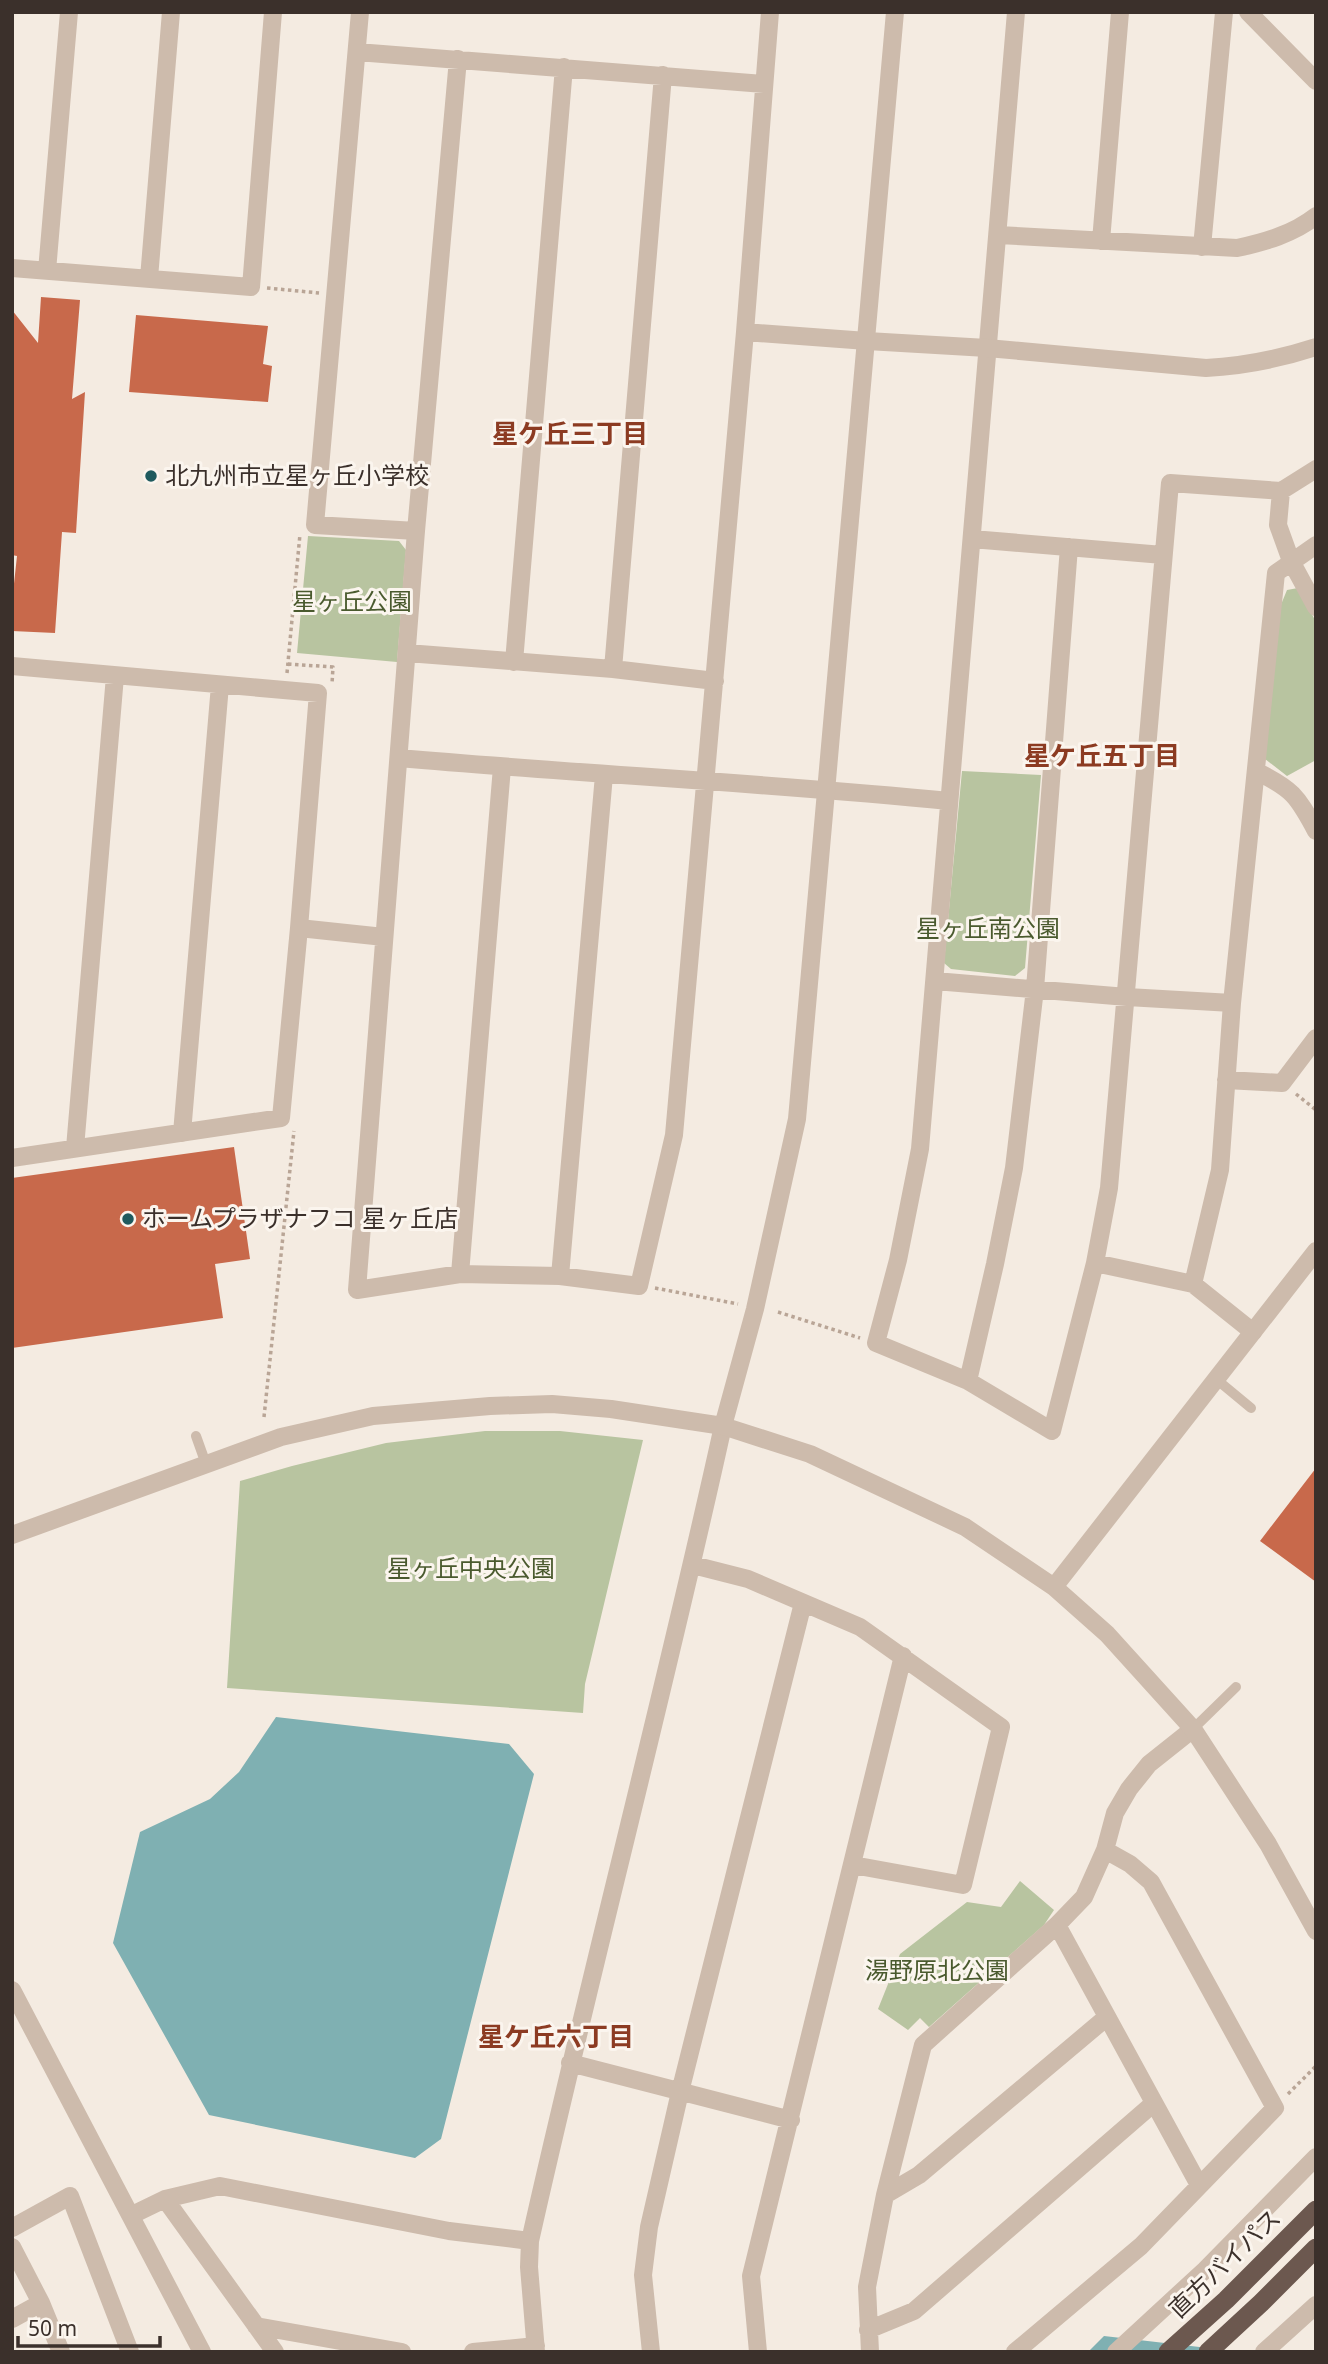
<svg xmlns="http://www.w3.org/2000/svg" width="1328" height="2364" viewBox="0 0 1328 2364" font-family="'Noto Sans','Noto Sans JP',sans-serif">
<style>
.green{fill:#b8c4a0}
.water{fill:#7fb0b2}
.building{fill:#c8694b}
.lines{fill:none;stroke-linecap:round;stroke-linejoin:round}
.path{stroke:#b9a596;stroke-width:3.5;stroke-dasharray:3.5 3.5;stroke-linecap:butt}
.service{stroke:#cdbbac;stroke-width:10}
.minor{stroke:#cdbbac;stroke-width:18}
.tertiary{stroke:#cdbbac;stroke-width:18}
.trunk{stroke:#6c584f;stroke-width:19}
.poi-dot{fill:#1f5a5e;stroke:#fbf5ee;stroke-width:2.5}
.labels{text-anchor:middle;stroke-width:6;stroke-linejoin:round;paint-order:stroke}
.poi-label{font-size:24px;fill:#3b302b;stroke:#fbf5ee;text-anchor:start}
.park-label{font-size:24px;fill:#4a5a2e;stroke:#fbf5ee}
.street-label{font-size:24px;fill:#3b302b;stroke:#fbf5ee}
.neighbourhood-label{font-size:26px;font-weight:bold;fill:#8c3b22;stroke:#fbf5ee}
</style>
<rect width="100%" height="100%" fill="#f4ebe1"/>
<path class="green" d="M308 536 399 541 406 550 397 662 297 653Z
M1298 588 1316 622V760L1287 776 1265 759 1280 607 1287 590Z
M962 771 1041 775 1025 968 1015 976 951 969 944 963Z
M485 1431H560L643 1440 585 1684 583 1713 227 1688 240 1481 292 1466 386 1443Z
M1020 1881 1054 1910 1044 1925 929 2027 920 2018 908 2030 878 2009 900 1954 967 1902 1001 1907Z"/>
<path class="water" d="M276 1717 509 1744 534 1774 441 2139 415 2158 209 2115 113 1943 140 1832 210 1799 239 1772Z
M1104 2336 1243 2352H1088Z"/>
<path class="building" d="M41 297 80 300 72 399 85 392 76 533 62 532 55 633 12 631V602L17 556 12 555V310L38 343Z
M136 315 268 326 263 364 272 366 268 402 129 392Z
M234 1147 250 1259 215 1264 223 1318 12 1348V1178Z
M1316 1468V1582L1260 1541Z"/>
<g class="lines">
<path class="path" d="M267 288 319 293
M288 664 333 667 332 684
M287 673 300 534
M1296 1094 1316 1110
M655 1288 738 1304
M778 1312 860 1338
M264 1417 294 1131
M1288 2094 1316 2066"/>
<path class="service" d="M1216 1379 1251 1408
M196 1436 206 1464
M1193 1729 1236 1687"/>
<path class="minor" d="M360 12 315 525 416 531
M1016 12 920 1149 898 1260 876 1343 968 1381 1052 1431 1095 1263 1109 1188 1170 483 1281 491 1316 469
M1248 12 1316 81
M357 52 764 84
M458 59 416 531 357 1290 460 1274 560 1276 639 1286 674 1135 745 332 770 12
M998 235 1237 248C1265 242 1293 234 1316 216
M1101 241 1120 12
M1202 247 1224 12
M12 268 251 287 273 12
M47 271 69 12
M149 278 171 12
M745 332 867 341
M1281 491 1278 525 1291 561 1316 607
M972 539 1163 555
M407 653 613 669 715 681
M514 662 564 67
M12 666 318 693 299 928 281 1118 12 1158
M613 669 663 75
M399 758C582 774 766 783 949 801
M1256 771C1292 789 1297 795 1316 831
M299 928 384 937
M935 981 1127 997 1232 1003
M1226 1080 1282 1083 1316 1038
M182 1133 220 685
M75 1148 115 676
M1095 1263 1193 1284 1253 1332
M460 1274 502 767
M560 1276 604 775
M1193 1284 1220 1170 1232 1003 1276 573 1316 545
M968 1381 995 1264 1014 1168 1035 989 1069 547
M693 1565 748 1579 860 1627 1001 1727 963 1885 853 1865
M1057 1925 1199 2185
M570 2063 791 2120
M885 2195 919 2175 1107 2017
M165 2199 275 2352
M132 2215 165 2199 220 2186 449 2231 530 2241
M12 2228 70 2196 130 2352
M12 2247 41 2303 61 2352
M12 2319 41 2303
M256 2326 402 2352
M868 2330 914 2311 1154 2103
M473 2352 536 2346
M536 2352 529 2267 530 2241C591 1969 663 1699 723 1426
M651 2352 643 2275 649 2227 680 2092 803 1603
M758 2352 751 2276 903 1656
M870 2352 867 2287 885 2195 923 2045 1057 1925 1084 1897 1105 1850 1115 1813 1129 1789 1149 1764 1193 1729
M1015 2352 1141 2246 1275 2108 1151 1882 1130 1864 1105 1850
M1116 2352 1205 2270 1316 2157
M1264 2352 1316 2305"/>
<path class="tertiary" d="M867 341 987 348 1206 368C1245 366 1279 359 1316 347
M723 1426 755 1309 797 1119 895 12
M12 1535 281 1437 373 1416 490 1406 552 1404 611 1409 723 1426 810 1454 965 1527 1054 1587 1107 1634 1193 1729 1268 1844 1316 1931
M1054 1587 1316 1251
M12 1990 202 2352"/>
<path class="trunk" d="M1168 2352 1226 2300 1316 2210
M1208 2352 1261 2303 1316 2248"/>
</g>
<g class="poi-dot">
<circle cx="151" cy="476" r="7"/>
<circle cx="128" cy="1219" r="7"/>
</g>
<g class="labels">
<g class="poi-label">
<text x="165" y="484">北九州市立星ヶ丘小学校</text>
<text x="142" y="1227">ホームプラザナフコ 星ヶ丘店</text>
</g>
<g class="park-label">
<text x="352" y="610">星ヶ丘公園</text>
<text x="988" y="937">星ヶ丘南公園</text>
<text x="471" y="1577">星ヶ丘中央公園</text>
<text x="937" y="1979">湯野原北公園</text>
</g>
<g class="street-label">
<text transform="translate(1225 2264) rotate(-44)" y="8">直方バイパス</text>
</g>
<g class="neighbourhood-label">
<text x="570" y="443">星ケ丘三丁目</text>
<text x="1102" y="765">星ケ丘五丁目</text>
<text x="556" y="2046">星ケ丘六丁目</text>
</g>
</g>
<rect width="1328" height="2364" fill="none" stroke="#3b302b" stroke-width="28"/>
<path d="M18 2336v10h142v-10" fill="none" stroke="#3b302b" stroke-width="3.5"/>
<text x="28" y="2336" font-size="21" fill="#3b302b" stroke="#fbf5ee" stroke-width="5" paint-order="stroke">50 m</text>
</svg>
